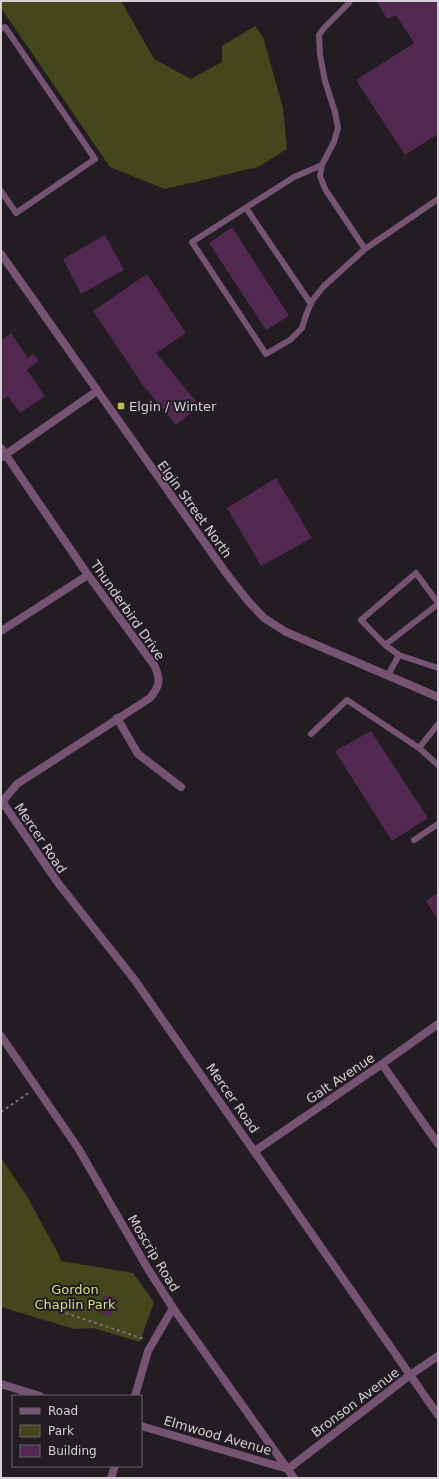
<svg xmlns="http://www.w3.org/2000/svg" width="439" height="1479" viewBox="0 0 439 1479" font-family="'DejaVu Sans',sans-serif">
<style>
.green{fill:#44461b}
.building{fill:#522850}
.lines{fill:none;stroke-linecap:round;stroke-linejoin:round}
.path{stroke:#767076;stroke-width:2;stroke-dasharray:3 3;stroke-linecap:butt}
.service{stroke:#765373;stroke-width:6}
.minor{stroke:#765373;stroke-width:8}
.tertiary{stroke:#765373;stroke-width:8}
.poi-dot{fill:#bac045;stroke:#231c23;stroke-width:1.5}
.labels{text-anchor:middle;stroke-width:4;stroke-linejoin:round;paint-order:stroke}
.poi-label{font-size:13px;fill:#d4cfd4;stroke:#231c23;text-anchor:start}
.street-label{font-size:13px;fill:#d4cfd4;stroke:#231c23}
.park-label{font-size:13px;fill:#d8de81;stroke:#231c23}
</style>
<rect width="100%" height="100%" fill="#231c23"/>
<path class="green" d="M1 1H121L154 59 191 79 222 62V46L255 26 263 37 283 108 287 149 258 167 165 189 110 167 1 8Z
M1 1158 28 1198 55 1248 59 1255 61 1261 133 1273 154 1302 140 1342 93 1328 74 1329 1 1307Z"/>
<path class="building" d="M377 1H438V134L405 155 356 80 414 43 396 15 387 19Z
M232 227 289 316 266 330 209 243Z
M105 235 124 270 81 294 63 259Z
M147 274 186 333 156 353 200 406 176 425 140 382H141L93 311Z
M11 333 28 358 33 354 39 361 27 370 45 396 20 413 8 396 1 401V341Z
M276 478 312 538 261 566 227 508Z
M371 731 428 818 392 841 335 751Z
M438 893V920L426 901Z
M104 1295 116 1298 111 1316 99 1313Z"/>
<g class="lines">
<path class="path" d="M1 1112 30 1092
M60 1311 144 1339"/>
<path class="service" d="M350 1 348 4 324 28 319 35 320 55 325 81 335 112 338 128 334 142 322 165 320 176 325 189 365 249 438 199
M1 29 5 27 95 159 16 213 1 191
M322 165 294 177 192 242 266 354 290 340 302 328 306 315 312 301 323 287 365 249
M246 208 311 304
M385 645 438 604
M399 655 438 668
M388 675 399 655 385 645 361 620 416 573 438 603
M311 734 347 700 419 748 438 765
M419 748 438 724
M414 840 438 824"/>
<path class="minor" d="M1 448 88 575 154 665C161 679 160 686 150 698L17 784 2 802
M2 457 97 391
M1 631 88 575
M117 718 138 754 181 787
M1 800 58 883 134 979 438 1415
M1 1036 78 1148 148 1269 173 1308 294 1478
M382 1064 438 1144
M255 1151 382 1064 438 1024
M1 1384 40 1396
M135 1396 148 1351 173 1308
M141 1426 288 1469
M288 1469 410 1375 438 1356
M111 1478 115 1466"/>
<path class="tertiary" d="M1 254 226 573 248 601 264 618 286 632 438 697"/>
</g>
<rect class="poi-dot" x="117" y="402" width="8" height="8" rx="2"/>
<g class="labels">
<g class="poi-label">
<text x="129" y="411">Elgin / Winter</text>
</g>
<g class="street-label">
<text transform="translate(195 509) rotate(54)" y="5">Elgin Street North</text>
<text transform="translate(128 610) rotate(55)" y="5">Thunderbird Drive</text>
<text transform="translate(41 838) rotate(56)" y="5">Mercer Road</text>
<text transform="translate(340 1078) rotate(-34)" y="5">Galt Avenue</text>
<text transform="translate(233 1098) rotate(55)" y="5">Mercer Road</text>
<text transform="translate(154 1253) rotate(59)" y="5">Moscrip Road</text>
<text transform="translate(355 1402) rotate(-37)" y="5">Bronson Avenue</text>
<text transform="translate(218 1435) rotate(16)" y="5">Elmwood Avenue</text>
</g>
<g class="park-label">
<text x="75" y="1294">Gordon<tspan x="75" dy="15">Chaplin Park</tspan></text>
</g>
</g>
<rect width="439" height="1479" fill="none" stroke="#d4cfd4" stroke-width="4"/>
<rect x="12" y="1395" width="130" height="72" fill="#231c23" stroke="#6a646a"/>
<rect x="20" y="1408" width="20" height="6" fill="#765373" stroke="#6a646a"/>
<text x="48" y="1415" font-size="12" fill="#d4cfd4">Road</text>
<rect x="20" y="1425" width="20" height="12" fill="#44461b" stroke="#6a646a"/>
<text x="48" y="1435" font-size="12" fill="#d4cfd4">Park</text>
<rect x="20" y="1445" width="20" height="12" fill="#522850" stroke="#6a646a"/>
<text x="48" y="1455" font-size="12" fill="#d4cfd4">Building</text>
</svg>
